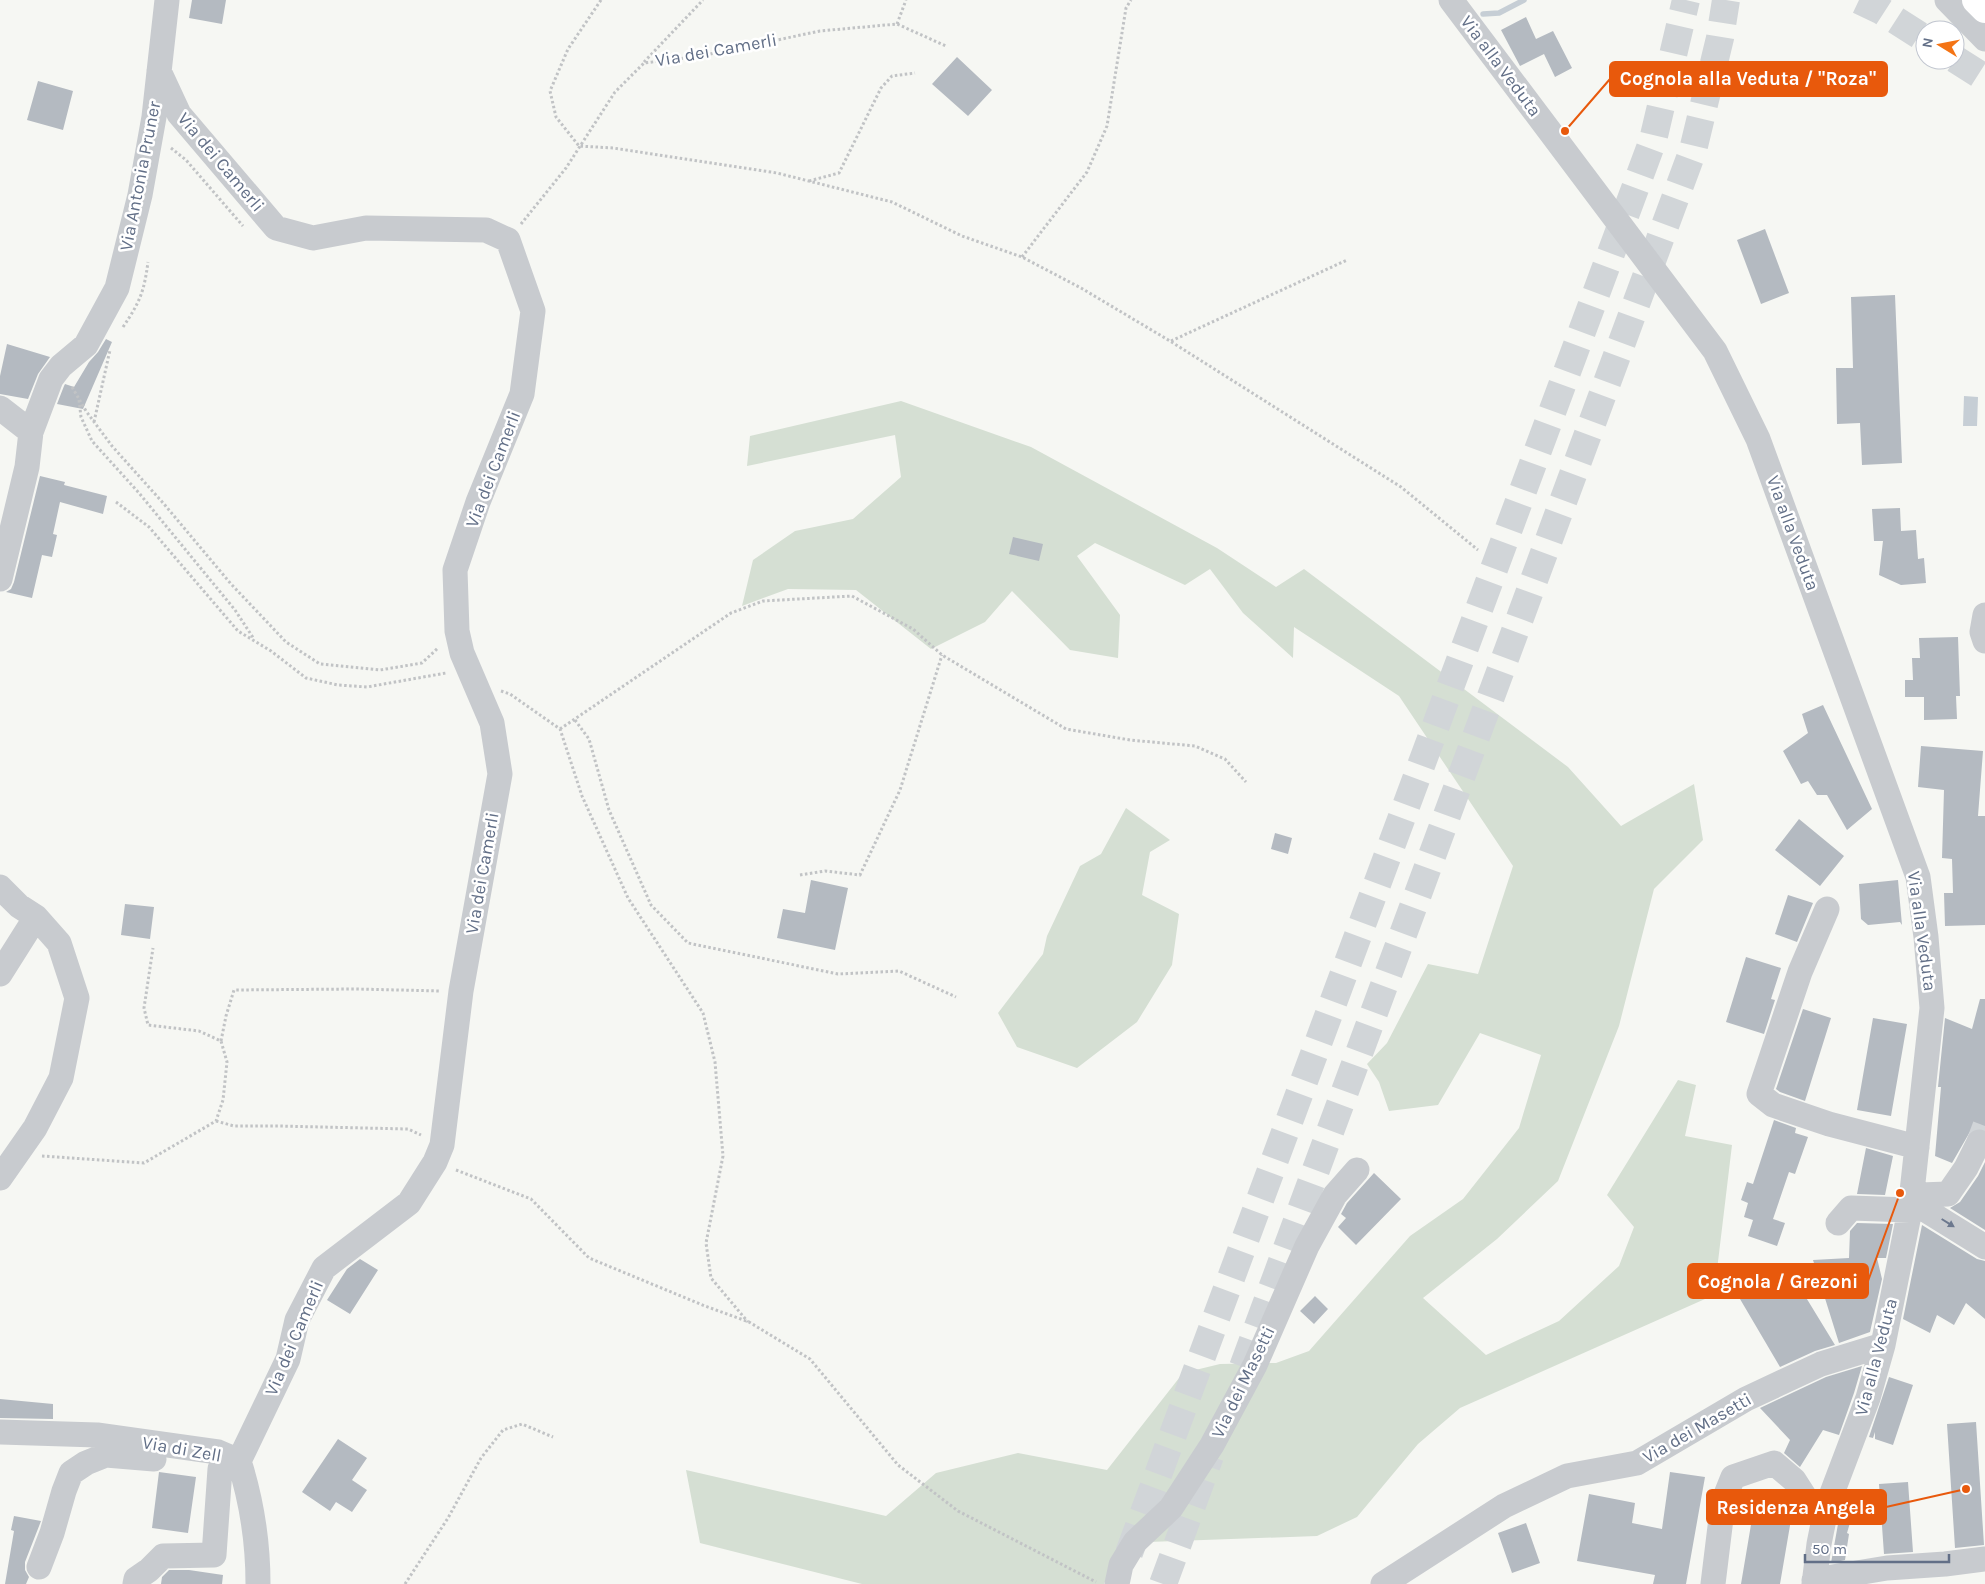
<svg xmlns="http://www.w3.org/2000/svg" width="1985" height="1584" viewBox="0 0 1985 1584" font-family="Karla,sans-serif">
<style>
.green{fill:#d5dfd3}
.water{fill:#c6ced5}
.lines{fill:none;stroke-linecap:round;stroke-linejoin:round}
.stream{stroke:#c6ced5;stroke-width:5.5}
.building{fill:#b4bac1}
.minor-tunnel{stroke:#d1d5d8;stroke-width:25;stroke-dasharray:25 12;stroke-linecap:butt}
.highway-tunnel{stroke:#d1d5d8;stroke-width:28;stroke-dasharray:28 14;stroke-linecap:butt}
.highway-casing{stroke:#babcc0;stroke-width:30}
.path{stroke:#c1c3c5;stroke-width:3;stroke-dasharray:2.5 2.5;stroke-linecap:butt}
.minor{stroke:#c8cbcf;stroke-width:25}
.highway{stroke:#fff;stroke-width:28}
.oneway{fill:#6c788e}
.labels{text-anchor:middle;stroke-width:5;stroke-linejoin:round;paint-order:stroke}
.street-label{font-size:18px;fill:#626f87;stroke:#fff}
.leader{fill:none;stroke:#e8590c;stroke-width:2}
.callout-dot{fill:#e8590c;stroke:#fff;stroke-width:2}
.callout{fill:#e8590c;stroke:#e8590c;stroke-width:2}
.callout-label{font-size:19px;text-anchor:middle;font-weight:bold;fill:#fff}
</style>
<rect width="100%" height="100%" fill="#f6f7f3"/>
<path class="green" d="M901 401 1031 447 1217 548 1276 587 1304 569 1568 767 1621 826 1694 784 1703 840 1654 889 1619 1026 1558 1181 1497 1239 1423 1298 1486 1355 1559 1321 1619 1266 1634 1227 1607 1195 1678 1080 1696 1085 1685 1136 1732 1145 1714 1295 1460 1408 1418 1444 1357 1517 1317 1536 1121 1543 1104 1584H862L700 1543 686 1470 886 1516 936 1473 1018 1453 1107 1470 1183 1373 1220 1364 1276 1363 1309 1351 1410 1236 1463 1199 1519 1128 1541 1055 1480 1033 1438 1105 1389 1111 1379 1082 1367 1064 1387 1043 1428 964 1478 974 1513 866 1399 696 1294 627 1293 658 1243 613 1210 569 1185 585 1095 543 1077 556 1120 615 1118 658 1070 650 1012 591 985 622 931 649 856 590 788 589 742 606 753 560 795 531 853 519 901 477 895 435 747 466 750 436Z
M1126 808 1170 840 1150 852 1142 895 1179 914 1172 965 1137 1022 1077 1068 1017 1047 998 1013 1043 954 1047 936 1080 866 1101 854Z"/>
<path class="water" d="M1964 396 1978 397 1977 426H1963Z"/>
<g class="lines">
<path class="stream" d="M1483 14 1499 13 1524 0"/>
</g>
<path class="building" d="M192 0H226L222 24 189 18Z
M1526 17 1536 39 1553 31 1572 68 1555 77 1544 54 1520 66 1501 30Z
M957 57 992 90 968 116 932 84Z
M38 81 73 91 63 130 27 120Z
M1765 229 1789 293 1761 304 1737 240Z
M1895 295 1902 463 1862 465 1860 423 1837 424 1836 368H1853L1851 297Z
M106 339 112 342 83 409 57 404 64 386 65 384 74 387 89 362 98 352Z
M7 344 50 357 38 374 28 399 0 394V376Z
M40 476 65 482 64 485 107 496 103 514 60 502 53 534 57 535 52 557 42 555 32 598 6 592 11 589 14 582Z
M1900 508 1901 531 1916 530 1918 559 1924 558 1926 583 1901 585 1879 575 1883 541H1874L1872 509Z
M1013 537 1043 544 1039 561 1009 554Z
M1958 637 1960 696H1956L1957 719 1924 720V697H1905V680H1913L1912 658H1920L1919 638Z
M1823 705 1872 809 1847 830 1827 795H1817L1808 781 1801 784 1783 751 1808 733 1802 714Z
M1921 746 1983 751 1978 816H1985V925L1945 926 1944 893H1953L1952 859 1942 858 1944 790 1918 787Z
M1799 819 1844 856 1820 886 1775 850Z
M1275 833 1292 838 1288 854 1271 849Z
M811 880 848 888 835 950 777 938 783 909 805 913Z
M1898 880 1902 925 1900 922 1868 925 1861 919 1859 884Z
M1788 895 1813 903 1797 942 1775 934Z
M125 904 154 907 150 939 121 935Z
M1746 957 1781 968 1771 999 1775 1000 1764 1034 1726 1022Z
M1980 999H1985V1129L1978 1128 1971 1130 1952 1163 1935 1156 1941 1087H1938L1945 1018 1972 1029Z
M1803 1009 1831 1018 1805 1101 1780 1092 1776 1089Z
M1873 1018 1907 1024 1891 1116 1857 1110Z
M1774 1120 1796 1128 1795 1133 1808 1137 1795 1174 1789 1172 1773 1219 1785 1223 1777 1246 1748 1236 1753 1220 1744 1217 1748 1203 1741 1200 1747 1182 1753 1184Z
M1866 1148 1893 1156 1885 1195 1857 1194Z
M1985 1162V1230L1950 1208 1960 1202 1978 1176Z
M1374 1173 1401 1199 1356 1245 1338 1227 1346 1218 1341 1214 1347 1203Z
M1857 1223 1893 1224 1886 1258H1877L1882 1279 1870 1332 1839 1343 1813 1260 1849 1258 1850 1231Z
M1922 1225 1977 1259 1985 1261V1319L1966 1303 1954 1325 1937 1315 1930 1333 1903 1319Z
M360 1259 378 1270 350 1314 327 1300 347 1269Z
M1788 1268 1835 1345 1815 1351 1780 1367 1740 1299Z
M1315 1296 1328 1309 1314 1324 1300 1311Z
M1862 1366 1854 1393 1839 1435 1823 1430 1800 1467 1784 1453 1790 1440 1760 1408 1826 1377Z
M1889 1377 1913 1385 1893 1445 1875 1439V1432L1873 1438 1869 1437Z
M0 1399 53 1404V1419L0 1418Z
M1976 1422 1984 1545 1955 1548 1947 1424Z
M338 1439 367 1458 352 1480 367 1490 352 1512 336 1502 330 1511 302 1492Z
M159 1472 196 1477 188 1533 152 1528Z
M1670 1472 1705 1477 1686 1584H1653L1655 1575 1577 1561 1589 1494 1635 1503 1632 1523 1662 1529Z
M1908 1482 1913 1552 1884 1554 1879 1484Z
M1845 1499 1856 1502 1847 1533 1849 1534 1845 1560 1831 1563 1840 1513Z
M1755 1501 1793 1508 1780 1584H1741Z
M14 1516 41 1521 25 1562V1570L29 1577 26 1584H5L14 1531 11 1530Z
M1526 1523 1540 1563 1512 1573 1498 1533Z
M169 1570H189L223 1575 222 1584H161L162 1577Z"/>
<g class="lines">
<path class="minor-tunnel" d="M1979 1142 1985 1126"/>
<path class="highway-tunnel" d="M1859 0 1880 10 1925 39
M1955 59 1985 78
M1243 1367 1693 150 1720 38 1726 0
M1129 1553 1653 140 1686 0
M1163 1584 1210 1456"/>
<g class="highway-casing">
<path id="highway" d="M1976 0 1985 9"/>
</g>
<path class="path" d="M601 0 568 49 550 91 556 117 579 146 613 148 777 173 892 202 962 236 1022 257 1081 288 1170 341 1401 487 1478 550
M897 24 906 0
M644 62 703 0
M171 148 186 160 243 226
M809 181 839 173 881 88 892 76 915 73
M521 224 566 168 615 92 644 63 701 56 820 31 897 24 946 46
M1022 257 1087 172 1107 126 1126 8 1131 0
M123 327C140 302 144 292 148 262
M1171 341 1347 260
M72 387 86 411 112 446 164 504 231 584 286 642 320 664 380 670 422 663 438 648
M79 400 81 417 92 441 139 493 235 610 254 639
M94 422 110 350
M116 502 149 527 238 631 271 651 306 678 338 685 367 687 446 673
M501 691 510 694 560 729 582 796 628 898 703 1013 715 1062 723 1156 706 1243 711 1278 748 1322
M575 720 589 739 609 810 651 905 688 943 838 974 899 971 956 997
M560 729 731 613 763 601 852 596 913 629 942 655 1066 729 1130 740 1195 746 1225 759 1246 782
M800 875 825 871 860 875 900 790 942 655
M221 1041 226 1016 234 990 356 989 441 991
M216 1121 234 1126H278L408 1129 421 1135
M42 1156 144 1163 216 1121 223 1100 227 1062 221 1041 199 1031 148 1025 144 1008 153 948
M456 1170 531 1199 589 1258 705 1306 749 1322 810 1359 898 1465 958 1511 1096 1582
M405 1584 448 1518 481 1458 503 1430 522 1424 553 1437"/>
<path class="minor" d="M1451 0 1715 351 1758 439 1918 877 1926 937 1932 1008 1910 1210 1883 1345 1868 1398 1826 1509 1819 1544 1814 1584
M1947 0 1985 39
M159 71 179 114 276 228 313 238 366 228 486 230 508 240 533 311 522 394 478 502 455 570 457 631 462 653 492 723 500 774 461 991 442 1145 435 1162 409 1203 324 1268 297 1320 288 1359 239 1461
M0 408 31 432
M0 579 27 467 31 432 51 379 61 366 86 345 117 288 140 195 154 117 167 0
M1985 615 1982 632 1985 641
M0 887 19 906 36 917 59 943 77 998 61 1078 35 1128 0 1178
M1827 909 1800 972 1759 1094 1773 1105 1829 1124 1917 1147
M0 974 36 917
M1979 1142 1966 1168 1948 1194 1920 1195 1911 1201 1985 1247
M1838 1223 1851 1208 1910 1210
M0 1432 97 1435 218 1452 239 1461C252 1502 258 1541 258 1584
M39 1567 52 1533 64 1491 71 1473 86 1463 106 1455 154 1459
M1814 1580 1887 1568 1945 1564 1985 1559
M135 1584 136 1579 149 1570 163 1556 214 1555 220 1469 229 1457
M1117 1584 1121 1565 1135 1542 1171 1508 1212 1445 1255 1365 1307 1246 1335 1195 1357 1170
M1383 1584 1504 1506 1567 1476 1637 1463 1746 1399 1821 1364 1883 1345
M1713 1584 1723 1502 1733 1477 1774 1463 1794 1480 1810 1505 1826 1509"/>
<use href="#highway" class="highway"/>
</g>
<defs><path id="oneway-solid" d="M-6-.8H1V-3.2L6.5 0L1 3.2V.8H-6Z" transform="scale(1.25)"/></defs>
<use class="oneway" href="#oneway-solid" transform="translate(1948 1223) rotate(32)"/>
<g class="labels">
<g class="street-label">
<text transform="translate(716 50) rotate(-10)" y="6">Via dei Camerli</text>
<text transform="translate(1501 66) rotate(53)" y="6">Via alla Veduta</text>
<text transform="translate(221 162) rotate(50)" y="6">Via dei Camerli</text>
<text transform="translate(140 176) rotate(-79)" y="6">Via Antonia Pruner</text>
<text transform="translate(493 469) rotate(-69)" y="6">Via dei Camerli</text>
<text transform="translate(1793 533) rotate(70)" y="6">Via alla Veduta</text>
<text transform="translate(482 873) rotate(-80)" y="6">Via dei Camerli</text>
<text transform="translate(1922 931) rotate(82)" y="6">Via alla Veduta</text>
<text transform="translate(294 1338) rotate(-67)" y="6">Via dei Camerli</text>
<text transform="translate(1876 1357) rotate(-75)" y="6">Via alla Veduta</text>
<text transform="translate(1243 1382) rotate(-64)" y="6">Via dei Masetti</text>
<text transform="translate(1697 1428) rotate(-30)" y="6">Via dei Masetti</text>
<text transform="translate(182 1449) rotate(10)" y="6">Via di Zell</text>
</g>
</g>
<path class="leader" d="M1565 131L1610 79M1900 1193L1868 1281M1966 1489L1886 1507"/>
<g class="callout-dot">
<circle cx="1565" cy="131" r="5"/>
<circle cx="1900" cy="1193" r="5"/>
<circle cx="1966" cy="1489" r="5"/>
</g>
<g class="callout">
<rect x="1610" y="62" width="277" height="34" rx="5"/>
<rect x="1688" y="1264" width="180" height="34" rx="5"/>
<rect x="1707" y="1490" width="179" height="34" rx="5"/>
</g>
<g class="callout-label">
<text x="1748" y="85">Cognola alla Veduta / "Roza"</text>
<text x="1778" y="1288">Cognola / Grezoni</text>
<text x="1796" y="1514">Residenza Angela</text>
</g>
<g transform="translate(1940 45) rotate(280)"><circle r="24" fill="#ffffff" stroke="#c0c5cf"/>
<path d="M0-4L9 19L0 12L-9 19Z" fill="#f47415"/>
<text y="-8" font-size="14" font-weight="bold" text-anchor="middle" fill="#626f87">N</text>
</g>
<path d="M1805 1554v8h144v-8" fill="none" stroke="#626f87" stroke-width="2.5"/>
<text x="1812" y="1554" font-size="15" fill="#626f87" stroke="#ffffff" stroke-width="4" paint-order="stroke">50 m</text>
</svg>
